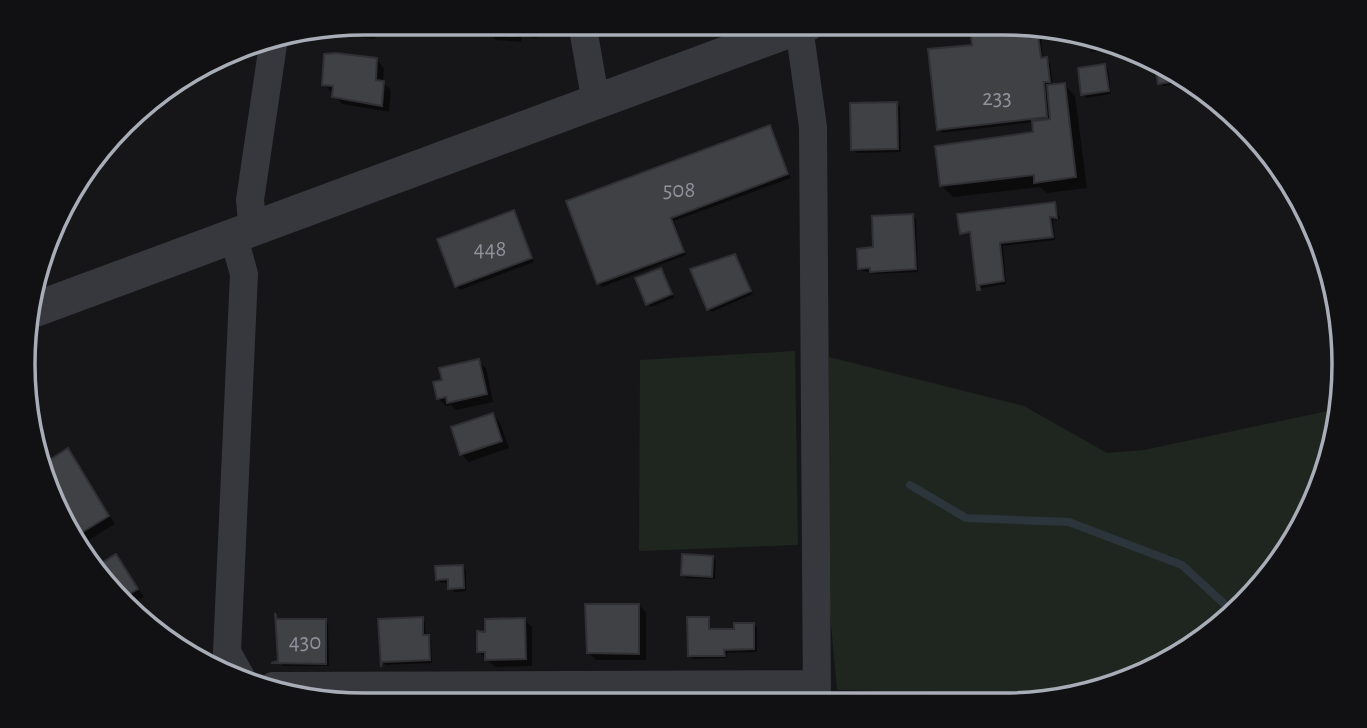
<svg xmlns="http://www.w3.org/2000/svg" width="1367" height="728" viewBox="0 0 1367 728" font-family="'Alegreya Sans',sans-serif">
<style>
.green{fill:#1e261f}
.shadow{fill:#0007}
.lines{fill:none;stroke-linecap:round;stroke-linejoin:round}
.stream{stroke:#2c353c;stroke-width:8}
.building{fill:#404145;stroke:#303034;stroke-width:2}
.minor{stroke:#37383d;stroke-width:28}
.tertiary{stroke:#37383d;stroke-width:35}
.labels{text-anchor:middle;stroke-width:6;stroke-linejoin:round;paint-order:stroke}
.number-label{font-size:23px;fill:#8e929b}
.rim{fill:none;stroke:#a8adb8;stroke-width:3.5}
</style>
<rect width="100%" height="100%" fill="#161618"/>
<path class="green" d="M795 351 798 545 639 551 640 360Z
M829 357 1024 406 1107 453 1144 450 1337 409 1309 515 1260 589 1193 648 1133 679 1076 695 837 690 828 592Z"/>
<path class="shadow" d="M364 23H377L375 39 339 35 332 28Z
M489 23H539L537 38 522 36 521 42 496 40 489 32Z
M1002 23 1040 27 1043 59 1050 63 1053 86 1064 84 1075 96 1087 188 1047 193 1040 187 953 197 941 185 1035 133 1034 122 942 133 939 129 974 46 1003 32Z
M1087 40 1116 48 1091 52Z
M1156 59 1187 83 1163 86 1160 83Z
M377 60 384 68 383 83 391 90 389 112 342 104 324 84Z
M1105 66 1108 69 1111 94 1087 98 1083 94Z
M896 103 900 107 901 152 857 153 853 150Z
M770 127 791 178 674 221 686 255 602 287 599 283Z
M1055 204 1060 219 1053 220 1055 240 1003 246 1006 284 981 288 978 284 972 235 962 232Z
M514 212 534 262 460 290 457 286Z
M912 216 916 219 918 272 875 274 863 271 860 268 875 248Z
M734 256 753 294 712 312 708 309Z
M660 270 674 298 651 307 648 304Z
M478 361 486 368 493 402 456 410 451 405 446 406 438 398 444 381Z
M493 415 500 423 509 448 469 462 461 454Z
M68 450 115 524 84 543 47 488 42 467Z
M116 556 144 597 126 608 97 567Z
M712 557 716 561 715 579 686 578 683 575Z
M462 566 466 570V591L454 592 450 582 441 583 438 579Z
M639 605 646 613V660H596L589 653Z
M422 619 425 623 426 637 431 640 432 663 386 665 382 661Z
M708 619 711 630H736L753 624 757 628V652L727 653V658L693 659 689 656Z
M325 620 328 624 329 666H283L280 662Z
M524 620 532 627V666L495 667 479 652 486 634Z"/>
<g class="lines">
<path class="stream" d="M910 485 966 518 1069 522 1182 565 1233 612"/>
</g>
<path class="building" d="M487 23H531L530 31 515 30 514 36 487 33Z
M1000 23 1037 27 1041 58 1047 57 1050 82H1044L1047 117 937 130 928 49 972 45 971 35 1001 31Z
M336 53 377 58 376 80 384 81 382 106 332 97 333 86 322 85 324 54Z
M1154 58 1183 80 1158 84Z
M1105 64 1109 91 1081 95 1078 68Z
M1065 83 1076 177 1034 183V175L940 186 935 146 1033 132 1032 121 1050 119 1047 85Z
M897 102 898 149 851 150 850 103Z
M770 125 788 174 671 218 684 252 597 284 566 201Z
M1055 202 1057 218 1050 217 1053 237 1000 243 1004 281 979 285 980 290H977L970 232 960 234 957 214Z
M514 210 532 258 455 287 437 239Z
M913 214 916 269 870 272V268L858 269 857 249 873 247 872 216Z
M735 254 751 291 707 310 690 269Z
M661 268 672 294 646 305 635 278Z
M479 359 487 394 447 403 446 397 437 399 433 382 442 380 439 368Z
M493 413 502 441 460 455 451 427Z
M68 448 109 516 76 536 49 493 42 465Z
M116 554 138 589 119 600 97 566Z
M682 554 713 556 712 577 681 575Z
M463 565 464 588 448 589V579L436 580 435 566Z
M585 604H639V654L587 653Z
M275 613 277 619H326V664L271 663 278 661Z
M423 617V635H429L430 660 382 662 381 667 378 619Z
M687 617H709V629H734V623H754V649L724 650 725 656H688Z
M525 618 526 659 485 660V652H477V631L485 632V619Z"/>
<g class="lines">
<path class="minor" d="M582 23 596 103
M799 27 813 127 817 703
M253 231 250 200 274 38
M234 238 244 274 227 652 241 677
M273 686 817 684"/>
<path class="tertiary" d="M31 311 809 23"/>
</g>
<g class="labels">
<g class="number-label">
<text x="997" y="105">233</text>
<text x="679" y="197">508</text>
<text x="490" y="256">448</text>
<text x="305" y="649">430</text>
</g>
</g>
<path d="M0 0H1367V728H0ZM364 35H1003A329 329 0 0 1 1332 364V364A329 329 0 0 1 1003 693H364A329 329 0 0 1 35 364V364A329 329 0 0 1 364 35Z" fill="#111113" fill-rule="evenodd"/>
<path class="rim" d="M364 35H1003A329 329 0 0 1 1332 364V364A329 329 0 0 1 1003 693H364A329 329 0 0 1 35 364V364A329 329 0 0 1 364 35Z"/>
</svg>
